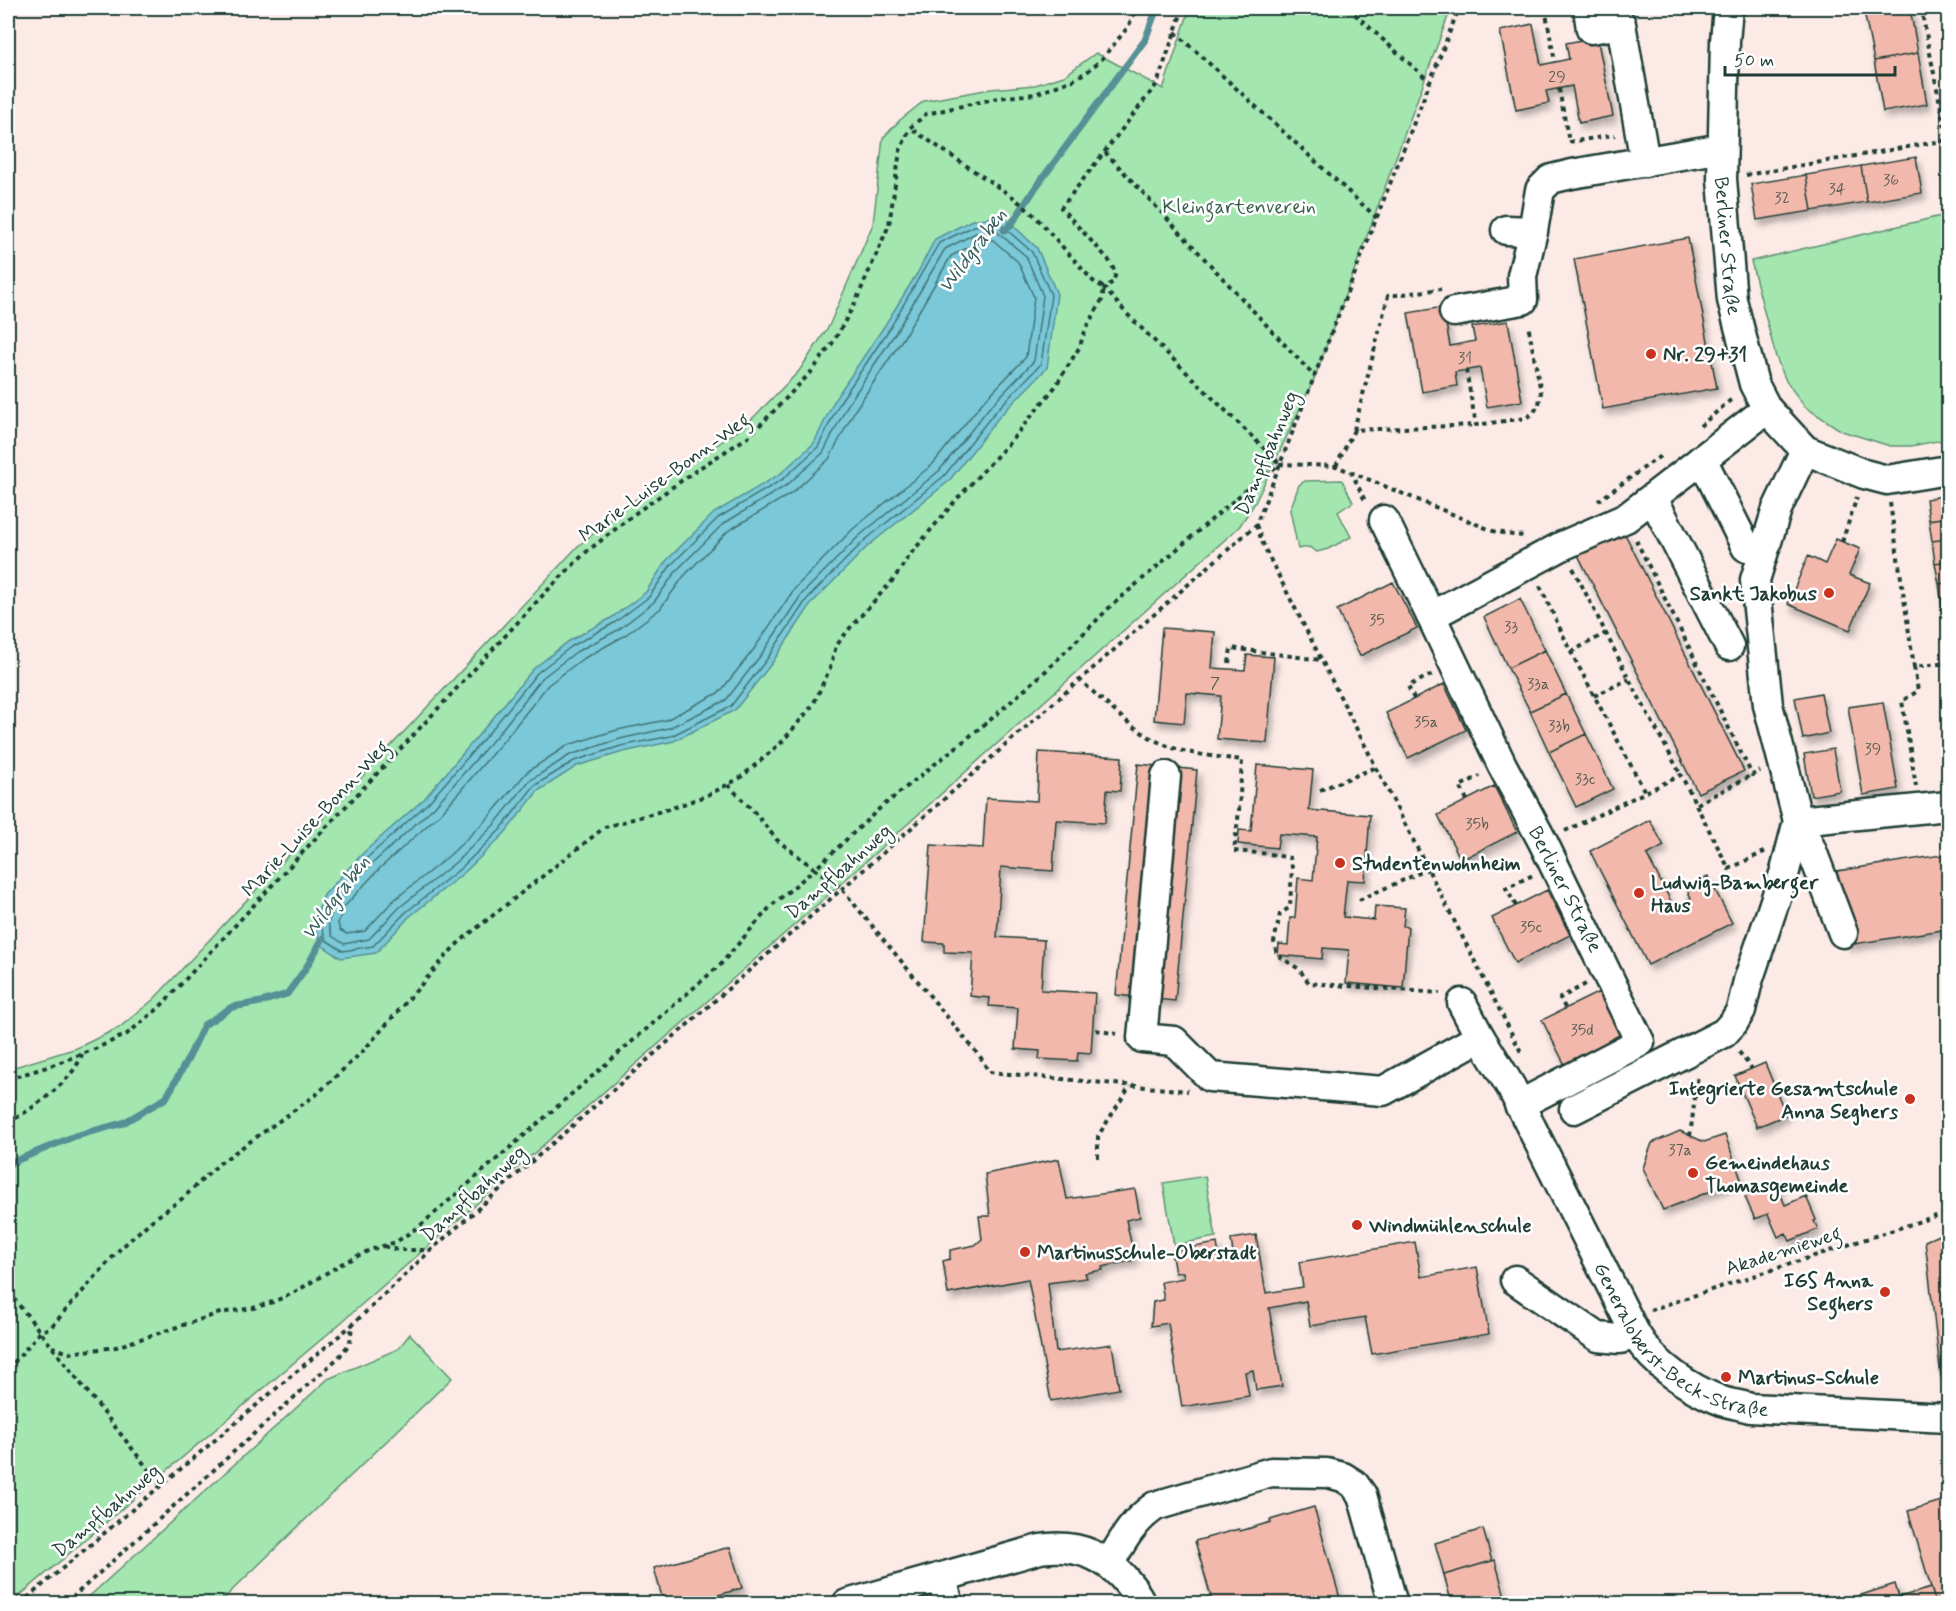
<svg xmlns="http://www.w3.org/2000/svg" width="1956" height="1611" viewBox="0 0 1956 1611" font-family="Mynerve,sans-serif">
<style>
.green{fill:#a3e6b0;stroke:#619272;stroke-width:1.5}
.water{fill:#7ac8d8;stroke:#569096;stroke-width:1.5}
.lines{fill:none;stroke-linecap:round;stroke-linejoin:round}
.shore{stroke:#437576;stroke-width:1.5}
.stream{stroke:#569096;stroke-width:7}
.building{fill:#f2b8ac;stroke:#1f3d34;stroke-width:1.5;filter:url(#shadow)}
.minor-casing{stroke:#1f3d34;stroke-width:33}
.path{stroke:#1f3d34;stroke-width:4;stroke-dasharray:4.5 4.5;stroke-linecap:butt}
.minor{stroke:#fff;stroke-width:28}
.poi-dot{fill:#c8321e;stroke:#fff;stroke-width:2}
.labels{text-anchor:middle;stroke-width:5;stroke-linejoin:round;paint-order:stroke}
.number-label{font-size:16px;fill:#545c52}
.park-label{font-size:20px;fill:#395f4d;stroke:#fff}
.street-label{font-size:20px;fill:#1f3d34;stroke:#fff}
.poi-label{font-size:20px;font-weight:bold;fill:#1f3d34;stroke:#fff;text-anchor:start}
.water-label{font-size:21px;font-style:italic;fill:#36605d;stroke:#fff}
</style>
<defs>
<filter id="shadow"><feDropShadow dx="3.5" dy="6" stdDeviation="3" flood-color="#0004"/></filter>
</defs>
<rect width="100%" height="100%" fill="#fbeae6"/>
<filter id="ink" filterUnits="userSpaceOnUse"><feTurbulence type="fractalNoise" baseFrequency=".0167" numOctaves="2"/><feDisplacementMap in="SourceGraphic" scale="12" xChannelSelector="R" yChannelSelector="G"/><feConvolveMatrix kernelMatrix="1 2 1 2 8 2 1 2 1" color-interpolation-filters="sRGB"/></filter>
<g filter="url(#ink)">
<path class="green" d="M1190 8H1451L1315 377 1255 503 1239 527 825 898 336 1327 11 1603 8 1604V1069L77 1048 120 1027 154 999 578 546 636 499 745 426 799 371 829 326 873 224 883 138 900 120 924 101 991 89 1035 85 1064 76 1096 53 1163 89Z
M1941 216 1948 257V439L1911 446H1890L1842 431 1805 407 1786 381 1776 357 1751 261Z
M1342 480 1353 502 1338 512 1351 537 1328 549 1317 552 1309 547 1298 549 1290 510 1299 485 1305 481Z
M1205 1176 1216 1237 1174 1245 1163 1183Z
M410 1334 452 1378 219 1603H82L328 1379 398 1349Z"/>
<path class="water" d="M1003 216 1037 248 1057 294 1047 368 999 417 949 481 868 546 812 603 772 663 735 710 674 741 623 752 577 766 538 791 504 834 465 872 409 917 376 953 341 958 320 944 314 922 324 895 363 853 424 799 488 724 533 669 569 641 611 618 646 592 666 561 714 513 780 474 814 443 835 399 885 325 918 272 935 239 972 220Z"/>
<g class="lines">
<path class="shore" d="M999 223 1032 252 1051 295 1041 364 994 413 944 476 864 541 807 599 767 659 731 706 671 736 621 746 574 761 534 786 500 830 461 868 405 913 373 946 343 951 326 940 320 923 329 898 368 857 428 803 493 728 537 673 572 646 614 623 649 597 671 565 718 518 783 479 818 447 840 402 890 328 939 243 974 226Z
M996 231 1026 256 1043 296 1034 361 988 409 939 471 859 536 802 594 761 655 726 700 669 728 620 739 570 755 529 781 494 825 456 862 400 907 369 939 344 944 332 936 328 923 336 902 373 863 434 807 499 733 542 678 576 652 618 630 654 602 677 570 723 524 787 485 823 453 847 406 896 332 945 249 976 233Z
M993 240 1018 262 1034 297 1026 357 982 403 932 465 853 529 795 588 754 649 720 692 666 720 617 730 568 745 527 772 487 819 450 855 394 900 365 931 347 934 340 930 338 923 344 907 379 869 441 813 505 739 548 685 581 660 624 636 660 609 684 576 728 531 792 493 829 459 855 410 904 337 951 256 979 242Z"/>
<path class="stream" d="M1004 230 1011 225 1036 187 1145 40 1157 8
M8 1164 75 1136 123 1123 166 1098 189 1057 204 1025 232 1007 261 1002 287 994 306 968 323 938"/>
</g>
<path class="building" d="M1883 8H1910L1918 53 1874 61 1864 11Z
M1533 24 1541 65 1569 59 1566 43 1597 37 1613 116 1579 123 1572 86 1546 91 1549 103 1516 110 1500 31Z
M1918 53 1927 104 1883 112 1874 61Z
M1916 157 1922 193 1867 202 1861 166Z
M1861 166 1867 202 1812 211 1806 175Z
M1806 175 1812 211 1757 220 1751 184Z
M1688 238 1717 388 1603 409 1574 259Z
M1443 307 1450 346 1475 341 1472 327 1508 321 1522 401 1487 407 1480 368 1455 372 1457 386 1422 392 1408 313Z
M1948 495V517L1929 520 1926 499Z
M1948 517V539L1932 541 1929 520Z
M1624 532 1744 771 1698 793 1578 555Z
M1836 539 1860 549 1849 575 1870 583 1850 630 1788 604 1808 556 1825 564Z
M1948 539V561L1935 563 1932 541Z
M1948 561V583L1939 584 1935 563Z
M1393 582 1417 628 1360 656 1337 610Z
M1948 583V605L1942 606 1939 584Z
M1520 599 1545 650 1508 668 1484 617Z
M1948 605V626L1945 627 1942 606Z
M1162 628 1215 632 1212 668 1245 670 1247 655 1274 657 1267 743 1217 739 1221 696 1187 693 1184 723 1154 720Z
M1545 650 1566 694 1530 711 1508 668Z
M1444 684 1466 730 1408 758 1386 713Z
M1821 693 1829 733 1803 739 1795 698Z
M1566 694 1586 734 1549 752 1530 711Z
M1883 702 1898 789 1863 795 1848 707Z
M1586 734 1613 789 1576 807 1549 752Z
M1833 749 1840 791 1811 796 1804 754Z
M1039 752 1122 757 1120 791 1107 790 1105 823 1056 820 1053 871 1001 867 997 937 1044 940 1041 990 1095 993 1091 1053 1078 1052 1077 1061 1039 1059 1040 1051 1015 1049 1018 1008 989 1006 990 998 970 996 973 953 944 952V943L924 942 931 845 983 848 986 798 1037 801Z
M1138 764 1197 770 1175 1001 1116 995Z
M1257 765 1313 770 1309 810 1370 815 1365 881 1347 880 1343 917 1374 920 1375 906 1405 908 1403 926 1408 927 1403 988 1346 983 1349 950 1323 948 1322 959 1278 955 1279 944 1288 945 1290 918H1295L1298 878 1313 880 1317 837 1279 834 1277 848 1238 844 1239 830 1251 831Z
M1494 786 1517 832 1461 860 1438 815Z
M1650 820 1664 846 1647 855 1674 907 1691 898 1686 888 1708 876 1732 923 1648 965 1590 851Z
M1948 854V929L1848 945 1837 871Z
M1547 890 1570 935 1515 963 1492 918Z
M1599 992 1621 1037 1565 1065 1542 1020Z
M1765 1063 1786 1115 1757 1127 1735 1076Z
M1680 1131 1704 1142 1725 1135 1741 1179 1663 1210 1643 1168 1652 1143Z
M1059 1159 1067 1199 1135 1189 1140 1217 1126 1220 1135 1260 1102 1267 1103 1270 1085 1273 1087 1278 1048 1283 1056 1352 1112 1344 1119 1389 1051 1401 1028 1279 948 1294 943 1261 950 1259V1250L975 1245 982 1239 979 1216H990L985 1174Z
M1776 1183 1785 1205 1806 1196 1816 1220 1814 1221 1818 1229 1790 1241 1786 1233 1778 1237 1768 1214 1755 1219 1745 1197Z
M1948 1231V1376L1941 1377 1925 1241Z
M1256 1235 1266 1293 1303 1287 1299 1262 1415 1242 1421 1277 1477 1267 1489 1334 1372 1354 1365 1317 1310 1326 1306 1301 1269 1308 1282 1386 1256 1390 1253 1370 1245 1372 1249 1396 1182 1407 1168 1323 1151 1326 1153 1302 1164 1300 1161 1282 1184 1278 1183 1272 1175 1273 1171 1251 1217 1243 1220 1262 1234 1260 1231 1239Z
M1948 1499V1604H1936L1908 1511Z
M1314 1507 1341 1602 1213 1604 1195 1541 1239 1529 1240 1531 1271 1522 1270 1520Z
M1483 1529 1492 1561 1444 1575 1435 1543Z
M730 1547 742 1588 688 1604H664L654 1568Z
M1495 1560 1507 1604H1452L1444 1575Z
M1895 1584 1899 1597 1931 1588 1936 1604H1858L1855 1597Z"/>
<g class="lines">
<g class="minor-casing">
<g id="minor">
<path d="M1588 8 1591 29 1621 24 1645 162"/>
<path id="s1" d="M1728 8 1725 41 1722 179 1732 300 1754 384 1767 409 1805 450 1864 474 1887 480 1948 470"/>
<path d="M1506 230 1533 231"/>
<path d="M1454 312 1523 300 1522 276 1533 231 1540 190 1551 179 1572 174 1722 148"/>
<path d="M1702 459 1746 547"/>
<path d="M1653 498 1729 646"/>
<path d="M1384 520 1431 616"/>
<path id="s2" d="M1166 776 1142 1038 1174 1041 1210 1077 1383 1091 1480 1037 1511 1087 1636 1335C1654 1365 1690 1389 1722 1401 1731 1404 1741 1405 1750 1408L1948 1418"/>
<path d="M1843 933 1812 851 1798 821 1948 806"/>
<path d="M1462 1003 1480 1037"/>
<path d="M1519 1105 1640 1042 1543 842 1502 765 1431 616 1562 546 1626 518 1767 409"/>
<path d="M1574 1109 1724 1033 1734 1022 1741 1010 1748 981 1785 871 1798 821 1768 705 1755 580 1777 509 1805 450"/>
<path d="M1515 1280 1598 1337 1620 1339 1636 1335"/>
<path d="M1109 1564C1123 1540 1132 1522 1155 1506L1271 1472 1327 1473 1343 1477 1354 1484 1362 1495 1393 1604"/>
<path d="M941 1577 949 1604"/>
<path d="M847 1604 1040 1549C1072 1544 1100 1553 1122 1576 1130 1585 1137 1593 1141 1604"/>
</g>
</g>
<path class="path" d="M1183 8 1157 84 1061 208 1108 259 1116 273 1113 282 1104 288 1127 314 1280 464
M1348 8 1430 82
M1545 8 1555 62
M1921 8 1948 144
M1175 32 1377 218
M1559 89 1569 142 1615 135
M1105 152 1315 377
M1746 175 1948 140
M1466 370 1476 425 1526 418 1534 412 1539 404 1541 392 1528 325
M1700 426 1733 398
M1354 430 1388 296 1441 289
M1336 466 1354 430 1476 425
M1351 471 1366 503
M1598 501 1663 454
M1890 503 1914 667 1948 663
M1256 525 1265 549 1521 1052
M1636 540 1752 775 1760 771
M1842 542 1857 497
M1573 568 1629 679 1681 775
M1540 586 1571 652 1645 792
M1571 652 1606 633
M1229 663 1231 648 1321 660
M1914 667 1918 691 1902 701 1916 786
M1079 679C1107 704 1137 736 1173 748 1195 755 1219 757 1242 760L1239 811 1234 851 1270 854 1290 858 1292 867 1290 907 1280 914 1274 942 1277 955 1299 969 1309 983 1440 993
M1594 696 1629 679
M1414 699 1408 686 1433 674
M728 785 755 813 777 840 815 869 879 809 990 720 1048 669 1111 606 1253 484 1280 464 1336 466 1493 531 1513 535 1526 536
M1320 790 1377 767
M1467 800 1460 786 1480 776
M1697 804 1752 775
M1565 831 1681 775 1729 869 1766 851
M1359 900 1428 869
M1516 906 1506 888 1533 875
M1565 1008 1560 998 1586 984
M1096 1030 1117 1034
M1739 1052 1752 1069
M8 1079 47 1067 95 1049 127 1034 159 1008 313 841 407 742 543 595 585 553 637 512 701 467 748 437 770 415 812 371 834 341 856 301 889 225 900 151 910 128 926 114 998 98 1035 94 1073 80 1088 71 1102 59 1128 27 1137 8
M8 1123C33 1108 73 1082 82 1054
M1690 1136 1698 1074
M1098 1158V1136L1130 1086
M384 1246 398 1250H430
M8 1291 160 1484
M1650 1310 1948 1212
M52 1347 69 1353 116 1347 220 1313 253 1308 273 1302 295 1292 343 1263 370 1250 396 1242 421 1225 720 965 771 906 815 869 841 888 981 1058 989 1072 1188 1091
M8 1370 40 1332 51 1327 119 1250 151 1221 183 1198 220 1163 317 1094 364 1050 455 946 468 935 605 827 675 807 708 795 740 778 782 742 813 705 830 668 836 646 850 628 893 580 909 556 955 501 1011 441 1055 387 1079 348 1086 329 1102 300 1104 288 1093 281 1035 216 1013 197 910 128
M20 1604 353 1324 431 1250 1256 525 1459 8
M65 1604 339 1357 350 1343 352 1325"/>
<use href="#minor" class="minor"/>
</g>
</g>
<g class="poi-dot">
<circle cx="1651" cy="354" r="6"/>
<circle cx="1829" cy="593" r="6"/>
<circle cx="1340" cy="863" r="6"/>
<circle cx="1639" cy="893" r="6"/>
<circle cx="1910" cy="1099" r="6"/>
<circle cx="1693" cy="1173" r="6"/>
<circle cx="1357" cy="1225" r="6"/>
<circle cx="1025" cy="1252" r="6"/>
<circle cx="1885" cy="1292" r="6"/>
<circle cx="1726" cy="1377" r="6"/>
</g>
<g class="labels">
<g class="number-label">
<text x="1557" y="82">29</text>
<text x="1891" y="185">36</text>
<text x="1837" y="194">34</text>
<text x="1782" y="203">32</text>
<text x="1465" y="363">31</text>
<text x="1377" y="625">35</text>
<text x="1511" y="632">33</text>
<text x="1215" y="688">7</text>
<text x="1538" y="689">33a</text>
<text x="1426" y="727">35a</text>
<text x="1559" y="731">33b</text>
<text x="1873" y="754">39</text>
<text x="1585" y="784">33c</text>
<text x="1477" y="829">35b</text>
<text x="1531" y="932">35c</text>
<text x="1582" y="1035">35d</text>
<text x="1680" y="1155">37a</text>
</g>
<g class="park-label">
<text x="1239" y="213">Kleingartenverein</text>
</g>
<g class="street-label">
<text dy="7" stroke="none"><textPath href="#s1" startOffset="238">Berliner Straße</textPath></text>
<text transform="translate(1266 453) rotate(-67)" y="7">Dampfbahnweg</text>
<text transform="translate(664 477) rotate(-36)" y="7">Marie-Luise-Bonn-Weg</text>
<text transform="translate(315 818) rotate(-47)" y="7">Marie-Luise-Bonn-Weg</text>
<text transform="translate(838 871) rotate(-41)" y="7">Dampfbahnweg</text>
<text transform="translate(1566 889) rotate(63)" y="7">Berliner Straße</text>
<text transform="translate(473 1193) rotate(-42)" y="7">Dampfbahnweg</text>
<text transform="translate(1783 1250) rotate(-18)" y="7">Akademieweg</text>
<text dy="7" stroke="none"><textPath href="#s2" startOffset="1006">Generaloberst-Beck-Straße</textPath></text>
<text transform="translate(106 1510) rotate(-40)" y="7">Dampfbahnweg</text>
</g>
<g class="poi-label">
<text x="1663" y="361">Nr. 29+31</text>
<text x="1817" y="600" text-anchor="end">Sankt Jakobus</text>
<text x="1352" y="870">Studentenwohnheim</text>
<text x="1651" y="889">Ludwig-Bamberger<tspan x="1651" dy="23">Haus</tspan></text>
<text x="1898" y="1095" text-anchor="end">Integrierte Gesamtschule<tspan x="1898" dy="23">Anna Seghers</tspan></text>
<text x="1705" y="1169">Gemeindehaus<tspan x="1705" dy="23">Thomasgemeinde</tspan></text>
<text x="1369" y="1232">Windmühlenschule</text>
<text x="1037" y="1259">Martinusschule-Oberstadt</text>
<text x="1873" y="1287" text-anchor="end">IGS Anna<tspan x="1873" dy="23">Seghers</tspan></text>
<text x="1738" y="1384">Martinus-Schule</text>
</g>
<g class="water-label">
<text transform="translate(972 250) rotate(-53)" y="7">Wildgraben</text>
<text transform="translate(335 897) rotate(-53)" y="7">Wildgraben</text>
</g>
</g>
<rect width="1956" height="1611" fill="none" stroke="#fff" stroke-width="30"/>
<rect x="15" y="15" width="1926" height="1581" fill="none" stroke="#1f3d34" stroke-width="2" filter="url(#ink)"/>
<path d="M1725 66v9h170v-9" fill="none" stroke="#1f3d34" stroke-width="3"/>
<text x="1734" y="66" font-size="18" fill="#1f3d34" stroke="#ffffff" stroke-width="4.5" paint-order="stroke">50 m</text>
</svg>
